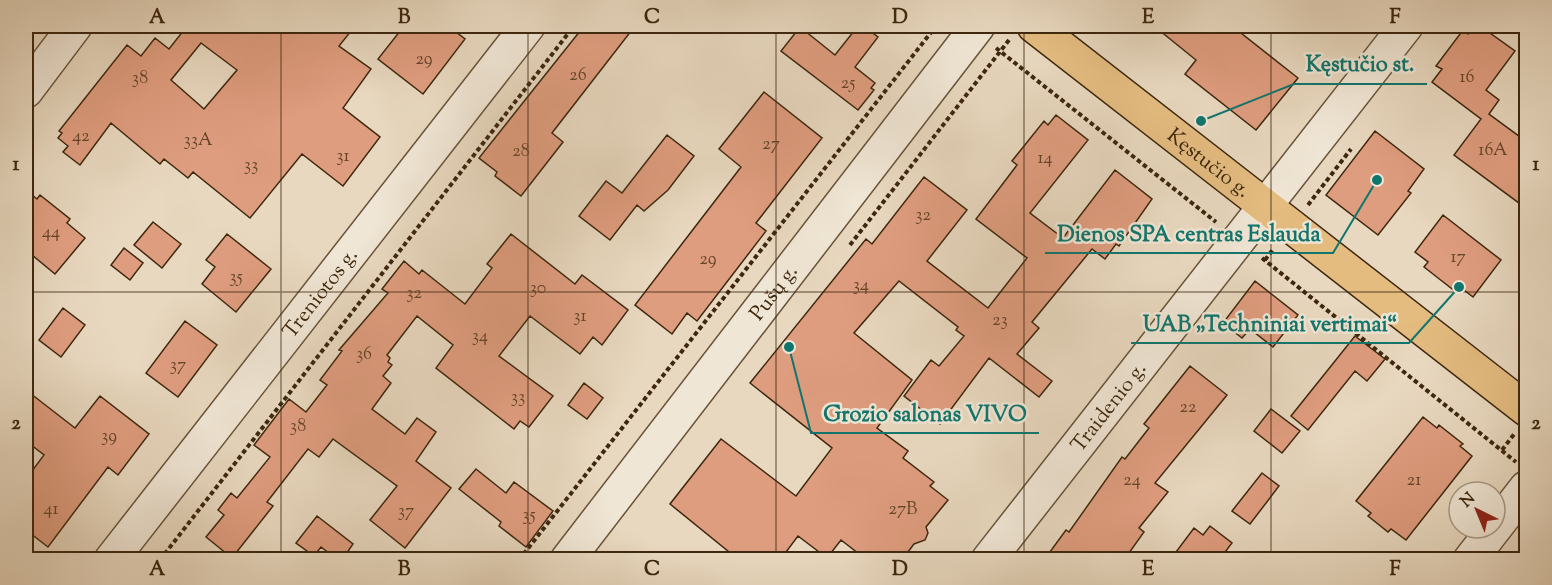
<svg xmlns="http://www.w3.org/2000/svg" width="1552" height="585" viewBox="0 0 1552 585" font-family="'Sorts Mill Goudy',serif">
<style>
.building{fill:#df9d7f;stroke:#3d270e;stroke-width:1.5;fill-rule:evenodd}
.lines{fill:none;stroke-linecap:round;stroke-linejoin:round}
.minor-casing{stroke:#68533a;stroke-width:36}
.major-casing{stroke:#3d270e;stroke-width:36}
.path{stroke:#3d270e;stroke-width:4;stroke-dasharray:4.5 3;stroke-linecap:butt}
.minor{stroke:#f0e6d5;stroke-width:33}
.major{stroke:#e4bc80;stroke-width:33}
.grid{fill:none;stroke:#3d270e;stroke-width:1.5;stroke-opacity:0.55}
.labels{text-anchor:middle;stroke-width:5;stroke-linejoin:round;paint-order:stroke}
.number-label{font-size:18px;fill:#66442a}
.street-label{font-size:21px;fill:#3d270e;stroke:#f0e6d5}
.leader{fill:none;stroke:#0f766e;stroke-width:2}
.callout-dot{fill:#0f766e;stroke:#f0e6d5;stroke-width:2}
.callout-label{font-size:22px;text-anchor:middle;font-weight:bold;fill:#0f766e;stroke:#f0e6d5;stroke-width:5;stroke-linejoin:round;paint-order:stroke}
.neatline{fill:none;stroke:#3d270e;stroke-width:2}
.grid-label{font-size:20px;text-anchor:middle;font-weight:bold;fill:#3d270e}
</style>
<rect width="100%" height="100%" fill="#e8d8bf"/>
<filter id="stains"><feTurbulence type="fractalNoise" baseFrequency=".00333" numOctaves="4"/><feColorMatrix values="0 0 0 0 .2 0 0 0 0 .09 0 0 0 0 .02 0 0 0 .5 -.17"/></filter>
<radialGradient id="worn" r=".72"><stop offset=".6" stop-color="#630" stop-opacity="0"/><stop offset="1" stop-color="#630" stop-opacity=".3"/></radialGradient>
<path class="building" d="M178 26H355L339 46 371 69 343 108 380 137 343 186 302 154 250 218 193 172 188 178 164 159 160 164 111 123 80 165 63 152 68 146 58 138 62 133 59 131 127 45 141 56 155 38 169 49 184 30ZM201 43 237 70 204 109 171 80Z
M404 26H448L465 39 423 94 378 59Z
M584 26H635L552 133 563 142 521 196 495 176 497 172 479 158Z
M858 26H863L878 37 855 67 875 83 871 88 874 90 858 110 781 51 800 27 835 55Z
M1154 26H1232L1298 78 1256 130 1185 74 1196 60Z
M1475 26H1480L1515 51 1486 90 1499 100 1489 114 1527 142V209L1454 155 1481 119 1432 82 1442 69 1436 66 1463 30 1468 34Z
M764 92 822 138 756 223 766 231 697 321 687 313 672 334 635 305 741 167 719 149Z
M1056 115 1088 140 1030 213 1063 238 1115 170 1152 199 1119 246 1116 244 1105 259 1092 249 1032 322 1039 328 1017 354 1052 381 1039 397 989 358 940 424 904 396 931 360 939 366 964 336 956 330 958 327 899 281 854 333 912 380 877 428 908 451 903 458 934 482 930 486 948 500 926 527 928 533 925 540 914 544 902 560H867L841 540 827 558 798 536 780 560H739L670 504 721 439 796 496 832 448 750 383 866 239 872 244 924 177 967 210 927 261 988 308 1027 258 976 219 1017 165 1012 161 1044 121 1048 125Z
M1375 131 1424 169 1408 191 1411 193 1378 235 1326 195Z
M667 135 694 156 668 190 644 211 637 205 610 240 579 216 606 181 622 193Z
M26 190 37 199 40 195 70 219 67 223 85 238 55 274 26 250Z
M1443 215 1501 260 1473 297 1460 287 1456 292 1424 267 1428 262 1415 252Z
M153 222 181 244 162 268 134 245Z
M227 234 271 269 236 312 202 284 215 267 206 260Z
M511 234 575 284 582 275 628 310 602 345 593 337 580 354 530 316 499 356 553 396 529 427 520 421 514 429 436 368 453 345 417 316 387 355 390 358 388 362 392 365 383 376 391 383 372 409 405 434 417 418 436 432 416 461 451 488 405 548 370 520 397 486 333 439 319 457 308 449 267 502 273 506 232 558 206 537 224 515 218 510 231 493 237 498 270 457 254 445 289 399 306 412 327 385 320 380 342 351 339 350 388 293 382 289 404 261 419 274 422 270 465 304 492 268 487 264Z
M124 248 143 263 130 280 111 265Z
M1255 281 1298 315 1273 347 1250 329 1242 338 1223 323Z
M63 308 85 325 61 357 39 340Z
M185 321 217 345 178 397 146 373Z
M1355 336 1385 359 1367 381 1355 371 1308 430 1291 416Z
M1190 366 1227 395 1155 483 1168 492 1139 528 1144 532 1124 560H1044L1066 530 1069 532 1122 457 1125 459 1149 428 1144 424Z
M584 383 603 398 587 419 568 405Z
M26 390 75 428 100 396 149 434 118 475 108 467 48 547 26 530V479L44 455 26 441Z
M1271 409 1300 431 1282 453 1254 431Z
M1423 417 1437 428 1439 425 1463 444 1460 446 1472 456 1406 540 1391 529 1388 532 1368 516 1371 513 1356 501Z
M476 469 506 493 514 482 553 511 526 547 499 526 501 522 459 489Z
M1262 473 1279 486 1250 524 1232 511Z
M317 516 353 544 342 560H338L321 547 314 556 296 543Z
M1210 526 1232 543 1219 560H1170L1194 528 1203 535Z"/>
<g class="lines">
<g class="minor-casing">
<g id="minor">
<path d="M26 91 75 26"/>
<path id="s1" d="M111 560 528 26"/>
<path id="s2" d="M567 560 978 26"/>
<path id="s3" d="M988 560 1406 26"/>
<path d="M1470 560 1526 488"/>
</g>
</g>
<g class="major-casing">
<g id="major">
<path id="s4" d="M1034 26 1526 409"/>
</g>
</g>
<path class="path" d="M996 48 1216 222
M1308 205 1351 149
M850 245 1009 40
M1262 258 1516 462
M1265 260 1274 248
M1502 450 1515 433
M160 560 574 26
M519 560 936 26"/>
<use href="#minor" class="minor"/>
<use href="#major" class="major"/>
</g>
<path class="grid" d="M281 26V560M528 26V560M776 26V560M1024 26V560M1271 26V560M26 292H1526"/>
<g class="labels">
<g class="number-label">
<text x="424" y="64">29</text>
<text x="578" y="80">26</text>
<text x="1467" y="82">16</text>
<text x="140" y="83">38</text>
<text x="848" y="88">25</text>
<text x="81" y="141">42</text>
<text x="198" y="145">33A</text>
<text x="771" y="149">27</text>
<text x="1493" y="155">16A</text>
<text x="521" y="156">28</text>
<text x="343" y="161">31</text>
<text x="1045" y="163">14</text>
<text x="251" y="170">33</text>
<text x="923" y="220">32</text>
<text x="51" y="237">44</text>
<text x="1458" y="262">17</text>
<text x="708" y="264">29</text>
<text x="236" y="282">35</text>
<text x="861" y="290">34</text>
<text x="538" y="293">30</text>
<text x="414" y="298">32</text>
<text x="580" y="321">31</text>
<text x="1000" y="325">23</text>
<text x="480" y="341">34</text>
<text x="364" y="359">36</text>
<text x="178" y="370">37</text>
<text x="518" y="402">33</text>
<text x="1188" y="412">22</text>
<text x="298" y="431">38</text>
<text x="109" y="441">39</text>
<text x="1132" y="485">24</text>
<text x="1414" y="485">21</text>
<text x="51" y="514">41</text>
<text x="903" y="514">27B</text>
<text x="406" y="516">37</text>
<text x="529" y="520">35</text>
</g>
<g class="street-label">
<text dy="7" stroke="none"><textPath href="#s4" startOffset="222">Kęstučio g.</textPath></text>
<text dy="7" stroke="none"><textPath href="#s1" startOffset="339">Treniotos g.</textPath></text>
<text dy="7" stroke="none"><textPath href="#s2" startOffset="338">Pušų g.</textPath></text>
<text dy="7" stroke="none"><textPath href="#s3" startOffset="195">Traidenio g.</textPath></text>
</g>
</g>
<path class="leader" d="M1201 121L1294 84H1427M1377 180L1333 253H1045M1459 287L1409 343H1131M789 347L811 433H1039"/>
<g class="callout-dot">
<circle cx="1201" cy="121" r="6"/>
<circle cx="1377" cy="180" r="6"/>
<circle cx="1459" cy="287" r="6"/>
<circle cx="789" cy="347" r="6"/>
</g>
<g class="callout-label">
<text x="1360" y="71">Kęstučio st.</text>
<text x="1189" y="241">Dienos SPA centras Eslauda</text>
<text x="1270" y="331">UAB „Techniniai vertimai“</text>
<text x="925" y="421">Grozio salonas VIVO</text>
</g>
<rect width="1552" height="585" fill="none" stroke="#e8d8bf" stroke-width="66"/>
<g transform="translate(1477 510) rotate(317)"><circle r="28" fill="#f0e6d5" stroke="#a89a85" stroke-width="1.5"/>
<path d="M0-4.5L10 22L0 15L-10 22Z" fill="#8f2418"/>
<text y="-9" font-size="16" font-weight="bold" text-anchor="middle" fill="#3d270e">N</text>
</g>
<rect x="33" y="33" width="1486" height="519" class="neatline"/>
<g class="grid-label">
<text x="157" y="23">A</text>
<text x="404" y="23">B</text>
<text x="652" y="23">C</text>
<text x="900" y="23">D</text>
<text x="1148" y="23">E</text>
<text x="1395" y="23">F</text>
<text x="16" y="170">1</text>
<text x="1536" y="170">1</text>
<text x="16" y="429">2</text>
<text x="1536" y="429">2</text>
<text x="157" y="575">A</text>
<text x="404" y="575">B</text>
<text x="652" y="575">C</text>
<text x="900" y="575">D</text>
<text x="1148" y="575">E</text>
<text x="1395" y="575">F</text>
</g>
<rect width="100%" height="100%" filter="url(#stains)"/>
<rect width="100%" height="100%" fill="url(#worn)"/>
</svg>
